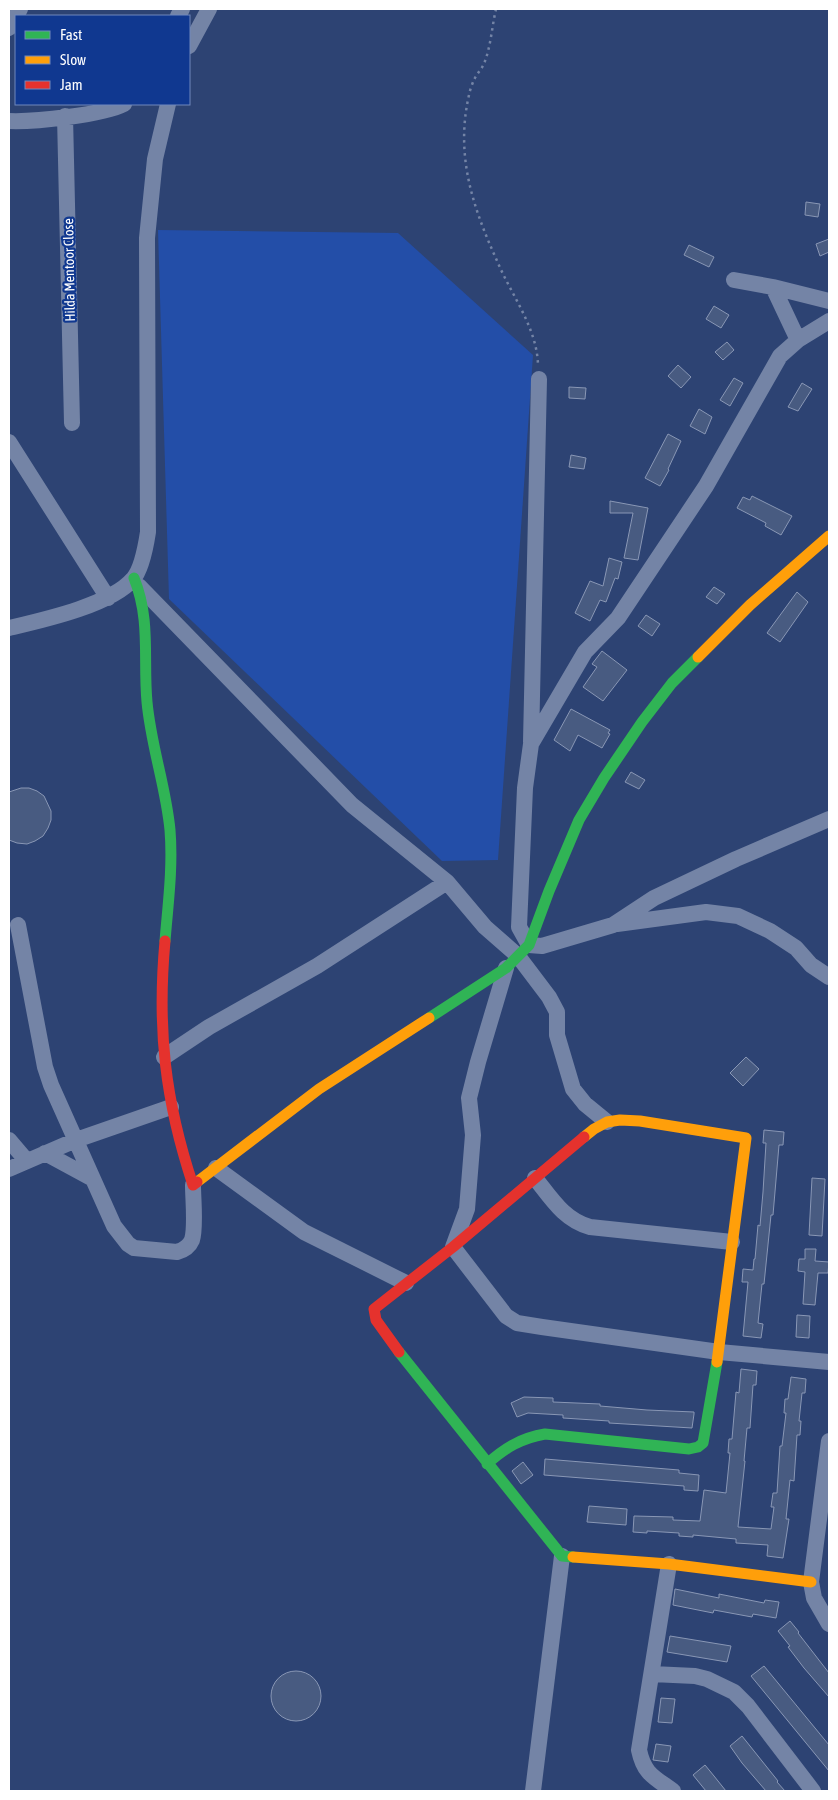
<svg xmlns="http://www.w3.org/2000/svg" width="838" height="1800" viewBox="0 0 838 1800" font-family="'Asap Condensed',sans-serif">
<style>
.green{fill:#234ea8}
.building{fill:#485b81;stroke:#8997b5}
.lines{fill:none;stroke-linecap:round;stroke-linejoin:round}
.path{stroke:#7484a6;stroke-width:2.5;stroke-dasharray:2.5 4;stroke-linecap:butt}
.street{stroke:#7484a6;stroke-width:16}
.fast{stroke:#30b455;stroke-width:11}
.slow{stroke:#ff9f0a;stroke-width:11}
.jam{stroke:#e5322d;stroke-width:11}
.labels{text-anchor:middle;stroke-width:4.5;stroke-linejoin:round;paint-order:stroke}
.street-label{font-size:14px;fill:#fff;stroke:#103890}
</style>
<rect width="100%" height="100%" fill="#2d4373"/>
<path class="green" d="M158 230 398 233 533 355 498 860 442 861 169 599Z"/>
<path class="building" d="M806 202 820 204 818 217 805 215Z
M829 239V252L820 256 816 244Z
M689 245 714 257 709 267 684 255Z
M714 306 729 315 721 328 706 319Z
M727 342 734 350 723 360 715 352Z
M678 365 691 377 681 388 668 376Z
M734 378 743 383 730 406 720 400Z
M802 383 812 389 798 411 788 407Z
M569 387 586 388 585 399 569 398Z
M699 409 712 417 705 434 690 426Z
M668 434 681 441 668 469 669 470 660 486 645 478Z
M571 455 586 458 584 469 569 467Z
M752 496 792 516 781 535 765 526 766 523 737 508 743 497 750 500Z
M610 501 648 508 638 560 624 558 633 513H610Z
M609 558 622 562 618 579 615 578 606 602 600 600 590 621 575 613 590 581 603 586Z
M714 587 725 594 717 604 706 597Z
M797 592 808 602 780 642 767 633Z
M646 615 660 624 652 636 638 626Z
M602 651 627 670 603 701 583 687 597 667 592 664Z
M571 709 610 730 608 733 610 734 602 748 578 735 570 751 554 740Z
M631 772 645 780 639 789 625 782Z
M21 788H29L37 791 44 796 51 811V820L48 828 43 836 35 841 27 844 17 843 9 840V792Z
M746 1057 759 1069 743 1086 730 1073Z
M764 1130 784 1132 783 1145H779L773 1215H771L764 1284H762L758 1323 763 1324 761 1338 743 1336 748 1282H742L743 1269 753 1270 754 1259H755L758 1225 760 1226 763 1192 766 1143H763Z
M812 1178 825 1179 822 1236 809 1235Z
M805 1249H816L815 1261 829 1262 828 1273H818L815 1305 803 1304 805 1272 798 1271 799 1259H805Z
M797 1315 810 1316 809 1338 796 1337Z
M741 1369 757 1371 756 1385H753L750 1428H747L744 1461H745L738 1527 771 1529 774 1507H771L773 1493H777L780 1446H782L786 1413H784L785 1399H788L791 1377 806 1379 805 1393H802L799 1421H801L800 1435H797L794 1481 790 1480 786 1519H789L783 1558 767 1556 768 1545 736 1543V1539L693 1535V1537L679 1536V1533L647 1531V1533L633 1532 634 1516 673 1517V1520L700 1521 704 1490 726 1493 730 1453H728L729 1439H732L736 1392 739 1393Z
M524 1397 553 1398V1402L600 1404V1406L647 1410 694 1412V1414L692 1428 609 1423V1421L563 1418V1415L528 1413 517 1417 511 1403Z
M545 1459 679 1470V1473L699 1475 698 1491 684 1490V1486L544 1475Z
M523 1462 533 1475 521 1484 512 1471Z
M589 1506 627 1509 626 1525 587 1522Z
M675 1589 719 1598V1594L764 1603 765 1600 779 1602 776 1618 753 1614 752 1617 714 1610 713 1613 673 1605Z
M790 1621 799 1632 798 1633 829 1673V1697L804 1668 788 1647 790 1646 778 1631Z
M670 1636 731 1646 727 1662 667 1652Z
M764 1666 829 1745V1771L751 1676Z
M271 1696a25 25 0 1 1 50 0a25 25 0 1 1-50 0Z
M661 1698 675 1699 672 1723 658 1722Z
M742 1736 778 1781 777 1782 785 1791H766L742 1763 730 1746Z
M656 1744 671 1746 668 1762 653 1760Z
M705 1765 714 1776 726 1791H706L693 1775Z"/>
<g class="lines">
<path class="path" d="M496 9C492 26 491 45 485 61 483 68 477 73 474 80 472 84 470 90 469 95 455 156 473 208 498 263 512 296 537 328 538 365"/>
<path class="street" d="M178 16 182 9
M9 28 20 9
M189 46 209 9
M65 116 72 423
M9 121C34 122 103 115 124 104
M734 280 773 287 829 301
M773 287 798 340
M829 321 798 340 780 356 706 486 618 618 585 652 531 744 525 788 519 927 529 945 542 946 613 925 654 898 736 859 829 819
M9 442 108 598
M139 586 352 805 447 882 485 927 518 956 549 997 557 1012V1035L573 1089 585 1104 607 1122
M9 628C43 620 111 605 133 579 142 569 146 545 148 532L147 238 155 159 168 104
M531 742 539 379
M617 924 706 912 738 916 770 931 796 948 811 965 829 977
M18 925 45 1067 51 1085 114 1226 128 1244 134 1248 177 1252C184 1250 189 1247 192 1240 196 1228 193 1199 193 1185
M506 968 478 1062 469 1098 473 1135 467 1209 453 1247 506 1316 517 1323 542 1327 719 1352 829 1362
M164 1057 209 1027 317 966 447 882
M9 1140 26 1160
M45 1153 93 1179
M216 1168 304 1232 406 1283
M9 1169 76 1140 171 1107
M535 1178C551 1198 564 1220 590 1227L732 1242
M829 1441 811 1582 814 1598 829 1624
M669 1564 639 1750C644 1774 654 1777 673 1791
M652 1674 695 1676 707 1679 734 1692 748 1706 813 1791
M533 1791 562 1556"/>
<path class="fast" d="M134 578C151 620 143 659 147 702 151 746 166 787 170 830 173 867 168 904 165 941
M429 1018 506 968 529 945 549 891 579 820 604 778 642 722 672 683 698 657
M399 1352 562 1556 573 1557
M487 1464C505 1448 521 1438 545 1434L689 1449 698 1447 703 1443 717 1362"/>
<path class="slow" d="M698 657 750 605 829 536
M584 1137 594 1129 607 1122 620 1120 640 1121 746 1138 717 1362
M197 1182 319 1089 429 1018
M573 1557 669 1564 811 1582"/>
<path class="jam" d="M165 941C157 1029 165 1101 193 1185L197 1182
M399 1352 376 1320 374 1309 453 1247 584 1137"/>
</g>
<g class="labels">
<g class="street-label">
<text transform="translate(69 270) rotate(-91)" y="5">Hilda Mentoor Close</text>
</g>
</g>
<rect width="838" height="1800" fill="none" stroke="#ffffff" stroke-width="20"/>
<rect x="15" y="15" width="175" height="90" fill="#103890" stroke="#7088bc"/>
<rect x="25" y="31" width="25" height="8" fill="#30b455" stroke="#7088bc"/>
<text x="60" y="40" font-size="15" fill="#ffffff">Fast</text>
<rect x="25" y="56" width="25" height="8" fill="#ff9f0a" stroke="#7088bc"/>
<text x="60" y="65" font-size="15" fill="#ffffff">Slow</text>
<rect x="25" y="81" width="25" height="8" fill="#e5322d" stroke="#7088bc"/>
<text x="60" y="90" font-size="15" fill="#ffffff">Jam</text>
</svg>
